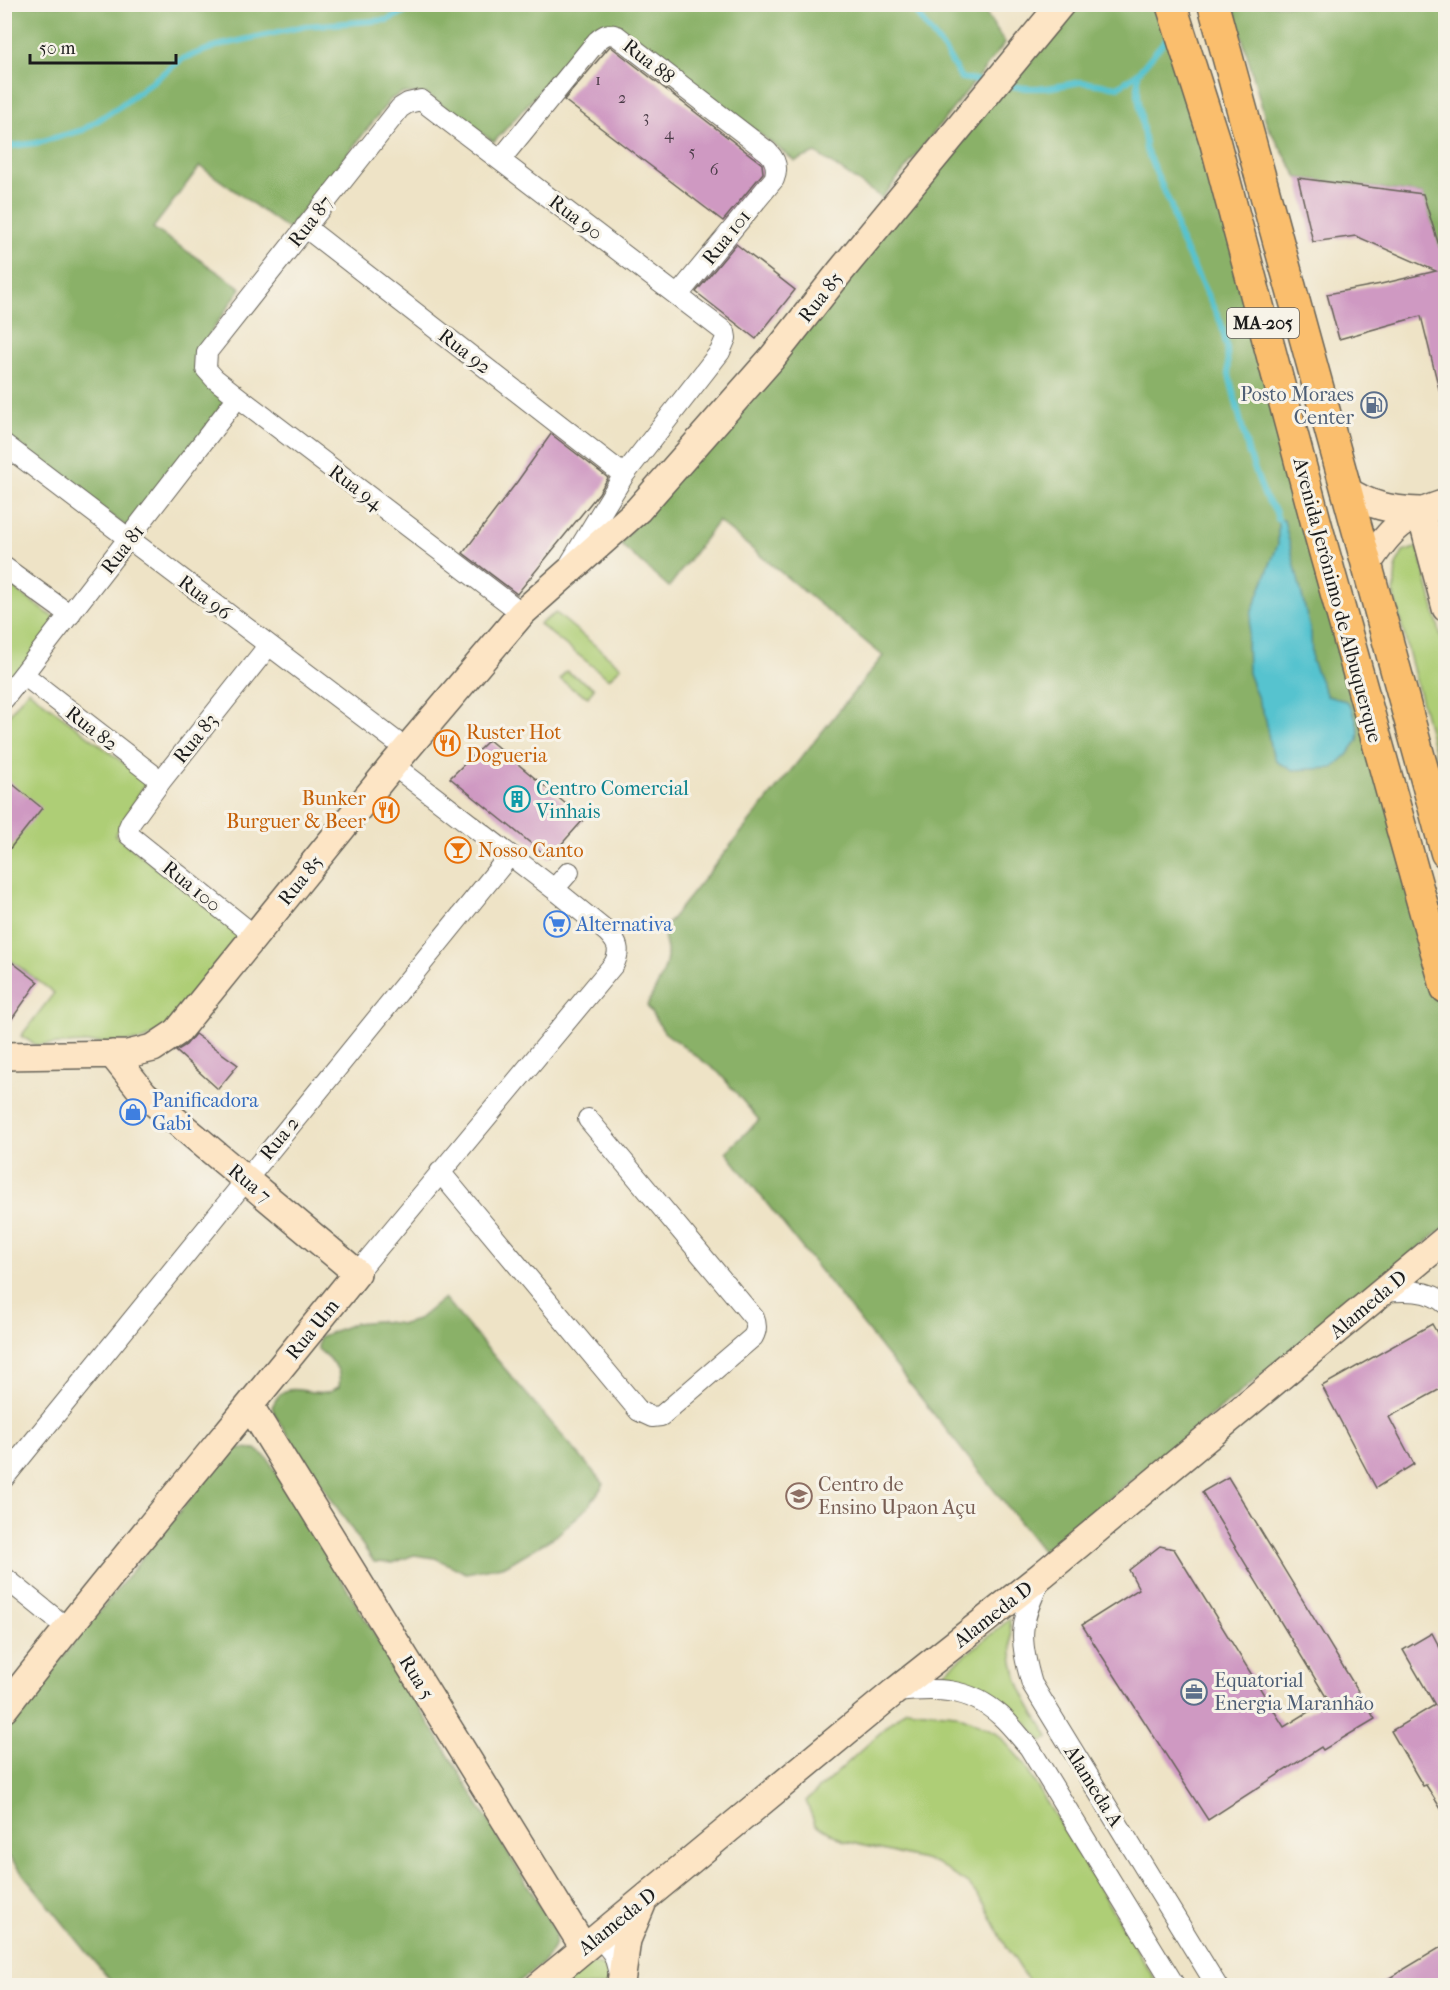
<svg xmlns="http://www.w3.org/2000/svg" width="1450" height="1990" viewBox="0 0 1450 1990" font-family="'IM FELL French Canon',serif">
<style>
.green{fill:#aece76;stroke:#657549;stroke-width:1.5}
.forest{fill:#8ab167;stroke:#536642;stroke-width:1.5}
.water{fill:#57c3cf;stroke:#3a7076;stroke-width:1.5}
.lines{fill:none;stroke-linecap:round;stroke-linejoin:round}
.stream{stroke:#57c3cf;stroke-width:6}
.building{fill:#cf99c2}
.street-casing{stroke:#666258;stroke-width:22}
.secondary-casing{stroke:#666258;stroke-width:30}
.primary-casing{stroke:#666258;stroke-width:33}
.street{stroke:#fff;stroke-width:20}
.secondary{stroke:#fde5c5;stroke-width:27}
.primary{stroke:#fabe6d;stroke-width:30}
.labels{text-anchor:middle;stroke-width:6;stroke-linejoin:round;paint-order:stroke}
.number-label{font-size:16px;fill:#493b46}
.shield{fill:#f7f3e8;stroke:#5e5c59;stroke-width:1.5}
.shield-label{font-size:18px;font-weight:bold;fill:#1c1c1c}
.street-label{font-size:20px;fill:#1c1c1c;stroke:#f7f3e8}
.service-label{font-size:20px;fill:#4e5e75;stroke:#f7f3e8;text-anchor:end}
.food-label{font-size:20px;fill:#c56008;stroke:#f7f3e8;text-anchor:start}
.culture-label{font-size:20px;fill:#0d838f;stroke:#f7f3e8;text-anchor:start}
.shop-label{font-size:20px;fill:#366cbe;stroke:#f7f3e8;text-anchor:start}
.education-label{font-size:20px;fill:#785e54;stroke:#f7f3e8;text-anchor:start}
</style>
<rect width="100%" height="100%" fill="#f7f3e8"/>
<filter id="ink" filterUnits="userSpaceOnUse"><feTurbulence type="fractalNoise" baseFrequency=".0167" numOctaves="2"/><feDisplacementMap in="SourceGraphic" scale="12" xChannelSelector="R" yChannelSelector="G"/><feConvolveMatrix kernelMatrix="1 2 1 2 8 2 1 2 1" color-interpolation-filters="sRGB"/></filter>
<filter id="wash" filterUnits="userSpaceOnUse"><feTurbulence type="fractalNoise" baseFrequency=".008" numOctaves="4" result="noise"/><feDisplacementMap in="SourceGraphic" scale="24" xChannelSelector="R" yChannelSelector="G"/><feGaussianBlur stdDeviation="1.35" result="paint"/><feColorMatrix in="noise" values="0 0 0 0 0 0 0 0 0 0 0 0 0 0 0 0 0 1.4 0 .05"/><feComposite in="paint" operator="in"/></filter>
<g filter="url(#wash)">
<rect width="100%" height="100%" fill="#eee3c6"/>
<path class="green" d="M1418 547 1445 652V792L1394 596 1396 565 1403 552Z
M4 581 57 620 11 683 5 679Z
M556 613 621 667 609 679 539 624Z
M566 671 594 688 588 697 573 689 560 679Z
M28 690 147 781 115 835 246 939 173 1027 139 1041 36 1045 21 1036 54 993 5 956 4 721Z
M1010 1619C1011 1633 1011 1648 1013 1662 1018 1690 1035 1714 1049 1737L1043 1742C1006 1701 996 1682 936 1679Z
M906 1709 956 1714 996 1732 1021 1760 1158 1985H1031L1003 1941 985 1905 969 1885 936 1863 844 1841 815 1824 806 1801Z
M596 1964 604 1966 613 1986H561L586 1965Z"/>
<path class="forest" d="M980 4 1005 43 882 198 816 153 795 161 618 25H605L593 31 494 142 426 94 402 93 391 99 288 229 200 166 153 228 241 288 199 350 226 399 133 532 5 435 4 5Z
M1059 5H1165L1285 404 1445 1030V1227L1043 1552 726 1152 759 1120 719 1073 664 1032 647 1006C653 991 667 972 667 955 668 943 662 942 665 927L883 656 718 521 669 587 620 544 837 271Z
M1233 5H1445V271L1423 194 1298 178 1267 125Z
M444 1298 604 1484 588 1507 556 1536 507 1565 466 1573 435 1558 414 1555 393 1563 374 1562 277 1419 272 1407C285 1376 303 1396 326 1392 330 1392 335 1388 339 1387 342 1367 332 1361 318 1349L319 1337 355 1323 377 1321 403 1324 417 1320Z
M238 1448 256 1449 268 1459 555 1930C559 1957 533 1970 515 1985H114L5 1852 4 1730 226 1454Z"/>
<path class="water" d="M1278 519 1284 520 1311 633 1312 661 1327 696 1346 701 1352 709 1356 719 1359 731 1358 740 1347 755 1333 768 1292 770 1277 762 1270 746 1266 720 1248 673 1247 641 1252 611 1278 544Z"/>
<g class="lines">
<path class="stream" d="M909 4 945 51 961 78 987 82
M1138 73V95L1146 150 1171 206 1179 237 1221 323 1227 348 1228 371 1249 454 1265 497 1275 510 1278 519
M1003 85 1026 88H1047L1081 82 1118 87 1138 73 1166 39
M4 147 36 143 83 130 120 106 182 59 217 46 305 26 387 20 421 4"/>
</g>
<g id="blocks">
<path class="building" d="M610 46 762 164 763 173 723 221 564 100Z
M1298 178 1423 194 1446 268V392L1440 393 1421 316 1339 339 1327 294 1381 284 1436 271 1356 236 1313 242Z
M736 244 795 290 756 339 696 292Z
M551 434 608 478 599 493 517 594 463 553 517 482Z
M489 740 584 819 549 858 450 778Z
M4 777 42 808 4 856Z
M4 956 38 982 4 1030Z
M195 1034 238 1065 218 1089 176 1051 186 1045Z
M1432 1324 1446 1349V1386L1389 1417 1414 1464 1376 1488 1322 1386Z
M1228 1477 1375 1719 1323 1750 1321 1747 1208 1820 1082 1625 1139 1589 1129 1570 1160 1546 1174 1549 1284 1727 1328 1700 1202 1492Z
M1432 1633 1440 1648 1446 1645V1817L1426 1785 1423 1786 1391 1731 1435 1705 1403 1650Z
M1446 1944V1986H1376Z"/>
</g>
</g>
<g filter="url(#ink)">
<use href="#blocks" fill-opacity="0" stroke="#666258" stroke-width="1.5"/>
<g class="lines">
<g class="street-casing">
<path id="street" d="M500 160 597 41C604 35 608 32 617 36L768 152C776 160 778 169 774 179L678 295
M305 227 624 475
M4 444 406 749
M4 567 70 615
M522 613 238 397 215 379 206 369 207 352 400 108 408 103 421 100 725 332 726 338 720 352 624 475 571 562
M24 675 161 781
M4 699 238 397
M554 889 569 872
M255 936 129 835 128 829 131 822 161 781 269 645
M440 1172 639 1411 652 1417 661 1416 753 1337C757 1330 757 1325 754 1318L588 1119
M357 1273 614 964C621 950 618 943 607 932L554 889 393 765
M1383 1292C1404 1290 1429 1289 1446 1304
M4 1478 510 855
M4 1577 67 1628
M1041 1578C1020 1623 1018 1636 1032 1684L1217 1986
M894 1692C935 1688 968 1686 1001 1716 1011 1725 1020 1737 1029 1747L1175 1986
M599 1936 614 1955 620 1977"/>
</g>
<g class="secondary-casing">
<path id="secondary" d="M1345 489C1369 506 1391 510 1420 511
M1420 511 1446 608
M1366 566C1390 529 1403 516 1446 503
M4 1056 128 1054 153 1048 177 1032 393 765 522 613 638 510 772 358 840 272 1061 4
M250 1406 584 1948
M4 1709C119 1561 240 1419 357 1273L144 1094 112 1054
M621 1983 627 1940 642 1904
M539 1986 894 1692 1042 1575 1446 1239"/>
</g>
<g class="primary-casing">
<path id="primary" d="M1171 4 1215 142 1317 526 1446 988
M1213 4 1446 853"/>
</g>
<use href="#street" class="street"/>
<use href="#secondary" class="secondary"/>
<use href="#primary" class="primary"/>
</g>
</g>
<defs>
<g id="fuel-ring" transform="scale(1.35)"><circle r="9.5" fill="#f7f3e8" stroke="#5c6f8a" stroke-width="1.5"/><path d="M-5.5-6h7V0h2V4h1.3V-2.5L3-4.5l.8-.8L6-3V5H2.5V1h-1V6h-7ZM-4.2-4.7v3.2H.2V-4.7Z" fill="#5c6f8a"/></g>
<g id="restaurant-ring" transform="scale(1.35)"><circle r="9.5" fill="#f7f3e8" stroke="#e8710a" stroke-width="1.5"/><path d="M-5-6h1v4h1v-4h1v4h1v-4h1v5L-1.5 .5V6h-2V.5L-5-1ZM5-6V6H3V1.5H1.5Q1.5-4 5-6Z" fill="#e8710a"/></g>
<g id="building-ring" transform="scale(1.35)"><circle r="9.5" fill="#f7f3e8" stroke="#0f9aa8" stroke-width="1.5"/><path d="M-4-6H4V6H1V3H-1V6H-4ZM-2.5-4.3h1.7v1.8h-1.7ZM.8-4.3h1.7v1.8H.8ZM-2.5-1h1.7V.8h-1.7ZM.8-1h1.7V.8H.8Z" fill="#0f9aa8"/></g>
<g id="bar-ring" transform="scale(1.35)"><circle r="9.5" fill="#f7f3e8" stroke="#e8710a" stroke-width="1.5"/><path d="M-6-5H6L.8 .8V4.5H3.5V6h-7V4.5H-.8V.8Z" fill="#e8710a"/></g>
<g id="supermarket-ring" transform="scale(1.35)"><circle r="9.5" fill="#f7f3e8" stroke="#3f7fe0" stroke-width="1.5"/><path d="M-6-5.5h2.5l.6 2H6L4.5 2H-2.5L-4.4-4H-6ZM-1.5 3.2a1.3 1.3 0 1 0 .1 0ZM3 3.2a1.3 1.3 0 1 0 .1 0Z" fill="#3f7fe0"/></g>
<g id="shop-ring" transform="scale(1.35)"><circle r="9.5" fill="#f7f3e8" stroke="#3f7fe0" stroke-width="1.5"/><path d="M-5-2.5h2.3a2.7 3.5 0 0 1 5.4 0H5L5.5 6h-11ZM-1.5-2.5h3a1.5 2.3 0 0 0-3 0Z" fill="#3f7fe0"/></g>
<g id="school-ring" transform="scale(1.35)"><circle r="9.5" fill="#f7f3e8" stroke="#8d6e63" stroke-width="1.5"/><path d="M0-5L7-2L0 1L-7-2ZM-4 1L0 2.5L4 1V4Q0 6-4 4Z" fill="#8d6e63"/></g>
<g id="office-ring" transform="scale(1.35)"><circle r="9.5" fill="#f7f3e8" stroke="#5c6f8a" stroke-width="1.5"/><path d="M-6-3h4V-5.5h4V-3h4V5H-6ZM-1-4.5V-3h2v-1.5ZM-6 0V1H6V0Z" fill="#5c6f8a"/></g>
</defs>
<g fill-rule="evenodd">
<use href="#fuel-ring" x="1374" y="405"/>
<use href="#restaurant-ring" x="447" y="743"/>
<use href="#building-ring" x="517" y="799"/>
<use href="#restaurant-ring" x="386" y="810"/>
<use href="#bar-ring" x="458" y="850"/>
<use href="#supermarket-ring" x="557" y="924"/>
<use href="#shop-ring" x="133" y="1112"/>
<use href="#school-ring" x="799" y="1496"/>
<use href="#office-ring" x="1194" y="1692"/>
</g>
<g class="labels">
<g class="number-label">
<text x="598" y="85">1</text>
<text x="622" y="103">2</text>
<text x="646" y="122">3</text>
<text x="669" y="139">4</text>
<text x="692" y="157">5</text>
<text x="714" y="175">6</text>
</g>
<rect class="shield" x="1227" y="308" width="72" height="30" rx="4.5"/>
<g class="shield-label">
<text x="1263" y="329">MA-205</text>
</g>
<g class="street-label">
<text transform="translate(649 61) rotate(38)" y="7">Rua 88</text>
<text transform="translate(576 217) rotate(37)" y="7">Rua 90</text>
<text transform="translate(310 221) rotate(-52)" y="7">Rua 87</text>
<text transform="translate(726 237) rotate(-51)" y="7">Rua 101</text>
<text transform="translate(820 297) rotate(-52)" y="7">Rua 85</text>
<text transform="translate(465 351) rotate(38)" y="7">Rua 92</text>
<text transform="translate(356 487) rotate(37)" y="7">Rua 94</text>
<text transform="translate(122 549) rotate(-52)" y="7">Rua 81</text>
<text transform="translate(205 597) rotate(37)" y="7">Rua 96</text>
<text transform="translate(1338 600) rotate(75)" y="7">Avenida Jerônimo de Albuquerque</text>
<text transform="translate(92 728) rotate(38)" y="7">Rua 82</text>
<text transform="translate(195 738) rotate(-51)" y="7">Rua 83</text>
<text transform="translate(300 880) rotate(-51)" y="7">Rua 85</text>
<text transform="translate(192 886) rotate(39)" y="7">Rua 100</text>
<text transform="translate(279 1138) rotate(-51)" y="7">Rua 2</text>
<text transform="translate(250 1183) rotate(40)" y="7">Rua 7</text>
<text transform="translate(1368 1304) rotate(-40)" y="7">Alameda D</text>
<text transform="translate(312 1329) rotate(-51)" y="7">Rua Um</text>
<text transform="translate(993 1614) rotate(-38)" y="7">Alameda D</text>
<text transform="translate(417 1677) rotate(58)" y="7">Rua 5</text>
<text transform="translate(1094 1786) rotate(58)" y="7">Alameda A</text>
<text transform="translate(617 1921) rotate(-39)" y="7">Alameda D</text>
</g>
<g class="service-label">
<text x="1354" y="401">Posto Moraes<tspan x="1354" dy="23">Center</tspan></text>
<text x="1214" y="1687" text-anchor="start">Equatorial<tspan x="1214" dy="23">Energia Maranhão</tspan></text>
</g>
<g class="food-label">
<text x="466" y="739">Ruster Hot<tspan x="466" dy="23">Dogueria</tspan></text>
<text x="366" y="805" text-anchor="end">Bunker<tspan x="366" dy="23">Burguer &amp; Beer</tspan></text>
<text x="478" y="857">Nosso Canto</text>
</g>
<g class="culture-label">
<text x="536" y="795">Centro Comercial<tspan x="536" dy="23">Vinhais</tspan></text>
</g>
<g class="shop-label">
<text x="576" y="931">Alternativa</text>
<text x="152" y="1107">Panificadora<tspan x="152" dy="23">Gabi</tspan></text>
</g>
<g class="education-label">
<text x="818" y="1491">Centro de<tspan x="818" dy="23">Ensino Upaon Açu</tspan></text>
</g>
</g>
<rect width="1450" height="1990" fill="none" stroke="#f7f3e8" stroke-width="24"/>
<path d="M30 54v9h146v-9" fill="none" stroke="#1c1c1c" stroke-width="3"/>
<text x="39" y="54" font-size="18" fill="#1c1c1c" stroke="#f7f3e8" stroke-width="4.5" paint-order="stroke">50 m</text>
</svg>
